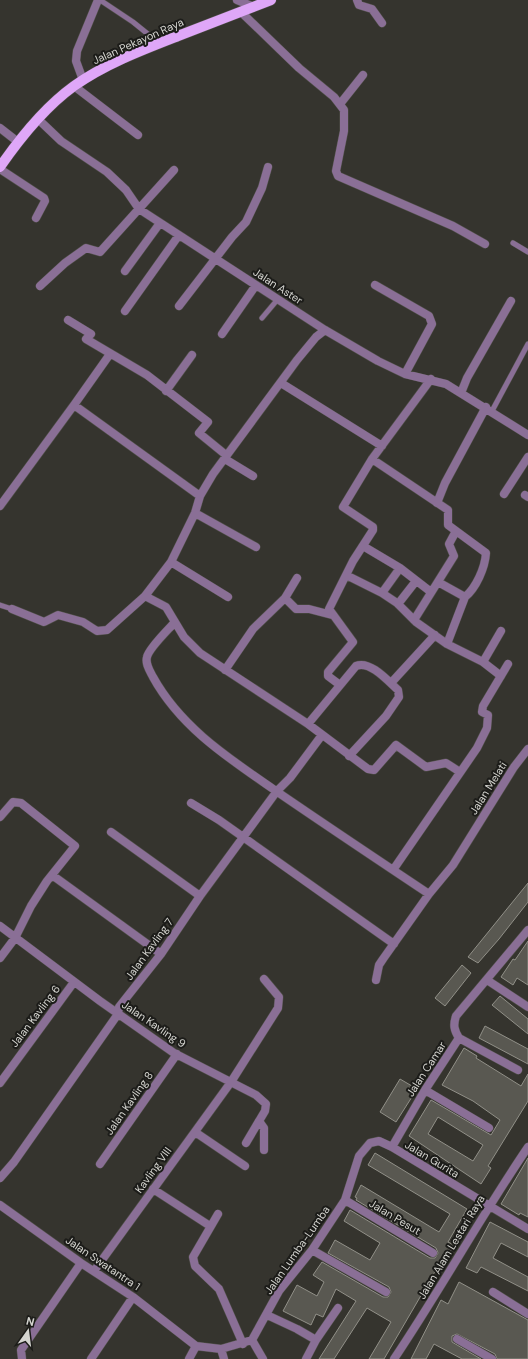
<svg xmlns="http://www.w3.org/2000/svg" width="528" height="1359" viewBox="0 0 528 1359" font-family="'DM Sans',sans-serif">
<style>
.building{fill:#595851;stroke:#919088;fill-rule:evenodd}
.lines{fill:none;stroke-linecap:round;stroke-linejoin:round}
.service-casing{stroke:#52514b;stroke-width:6}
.minor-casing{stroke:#52514b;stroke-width:9}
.tertiary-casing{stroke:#52514b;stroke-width:9}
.primary-casing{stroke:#52514b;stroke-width:11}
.service{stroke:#8a6f96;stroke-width:5}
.minor{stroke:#8a6f96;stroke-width:8}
.tertiary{stroke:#8a6f96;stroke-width:8}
.primary{stroke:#dfa7f8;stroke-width:10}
.labels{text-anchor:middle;stroke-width:4;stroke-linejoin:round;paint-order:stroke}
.street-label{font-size:11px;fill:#d5d5d0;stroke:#1c1c19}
</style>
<rect width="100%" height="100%" fill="#35342e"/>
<path class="building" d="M528 883V902L499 939 478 963 468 957Z
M528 941V985L517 978 513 985 501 977 513 959 515 960Z
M462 965 471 973 445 1006 435 998Z
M500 996 528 1019V1034L492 1005Z
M485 1026 528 1049V1064L479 1038Z
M464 1048 477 1056 476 1058 521 1086 528 1074V1101L488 1166 491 1168 481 1184 409 1136 431 1100 491 1135 500 1120 473 1101 442 1085ZM438 1117 483 1145 473 1161 428 1134Z
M400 1079 417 1089 396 1122 380 1112Z
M375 1153 467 1209 448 1242 454 1245 447 1258 444 1256 384 1359H369L391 1322 367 1308 334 1359H319L356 1301 336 1289 323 1317 316 1314 311 1325 283 1311 297 1285 317 1296 324 1282 313 1275 322 1262 383 1297H388L391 1292 389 1287 328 1253 335 1240 370 1260 380 1243 344 1221 350 1210 430 1258H435L438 1253 436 1248 356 1200 357 1198 355 1197 361 1185 439 1232 450 1214 368 1165Z
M528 1158V1217L520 1213 519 1215 501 1204Z
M490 1222 528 1242V1257L501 1243 493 1258 528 1277V1291L481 1267 477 1273 466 1268Z
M459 1282 528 1320V1359H497L495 1354 457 1334 452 1336V1342L481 1359H462L434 1344 426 1359H411L441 1300 448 1304Z"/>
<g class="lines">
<g class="service-casing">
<path id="service" d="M100 0 133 22 159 43
M513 243 528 252
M262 318 278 299
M492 411 528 344
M0 605 12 609"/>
</g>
<g class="minor-casing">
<path id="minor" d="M237 0 254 7
M357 0 359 5 372 9 382 23
M241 12 299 68 334 97 344 110V131L336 171 338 176 453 226 485 244
M83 80 76 61 77 51 98 0
M74 86 138 135
M340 104 363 75
M39 120 61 141 107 172 126 190 139 209 325 330 378 361 405 374 446 384 528 435
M0 169 44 198 45 201 36 218
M125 271 160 223
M375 285 429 316 432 324 405 374
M40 286 65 263 86 248 100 252 174 170
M179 306 232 237 246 222 262 188 268 167
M125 311 179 235
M68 320 91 334 86 339 147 375 208 422 199 433 226 455
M325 330 316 337 297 360 213 474 200 496 195 513 171 562 145 596 166 607 184 637 200 653 308 724 368 769 374 770 396 745 426 767 446 763 460 772
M222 334 256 285
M281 383 382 446
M166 391 192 355
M461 393 467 378 511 301
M74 405 110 354
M225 459 253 476
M372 459 448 510V525L486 553C485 568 476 588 465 597L447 644
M504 494 528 457
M525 495 528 497
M437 503 445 483 486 407
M0 506 74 405 200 496
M195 513 256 547
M171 562 228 597
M400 568 431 592
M346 575 382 593 400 568 363 546
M438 582 465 597
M382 593 397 603 416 622 447 644 483 662 501 676
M285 598 296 609H309L332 615
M398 604 416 581
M12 609 44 622 58 615 83 622 97 631 107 630 145 596
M414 620 454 556 449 544 456 531
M175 622C168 630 149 648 147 657 145 664 150 671 153 677 181 728 230 759 276 791 327 826 378 860 429 894
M483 662 501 631
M225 670 253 629 285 598 297 578
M391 683 435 635
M340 685 328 676V672L353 642 329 609 353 561 373 530V527L343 507 372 459 431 379
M308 724 356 666C370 660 388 681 398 690L399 697 386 716 349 756
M191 803 219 820 394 944
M0 817 13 802 21 803 75 846 47 881 31 906 15 938 0 958
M111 832 200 896
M393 870 477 748 487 728 488 715 482 712 483 706 508 664
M52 875 161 954
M0 926 100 1001 174 1053 256 1095 266 1104 265 1111 246 1143
M376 980 379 965 383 959 429 894 453 865 514 767 528 749
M487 980 528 1007
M459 1038 518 1070
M0 1083 74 982
M425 1090 489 1128
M259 1121 264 1128V1150
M195 1132 245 1166
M392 1147 425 1090 459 1038C454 1030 453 1025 456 1016L528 930
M100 1164 177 1054
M0 1178 14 1162 118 1014 119 1007 161 954 200 896 277 791 290 778 322 735
M153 1189 210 1226
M345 1200 433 1253
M0 1205 81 1263 133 1297 196 1346 221 1349
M218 1214 193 1257 195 1266 219 1289 243 1344
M312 1250 386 1292
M94 1271 231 1082 278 1008 279 997 264 979
M493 1292 528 1314
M267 1315 297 1329 316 1340
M457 1339 492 1359
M252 1340 279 1291 312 1250 345 1200 359 1156 370 1143 379 1141 392 1147 528 1229
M22 1359 21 1350 81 1263
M91 1359 133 1297
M189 1359 196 1346
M224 1359 221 1349 252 1340 263 1359
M306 1359 316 1340 338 1308
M394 1359C441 1289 481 1216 528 1147"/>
</g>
<g class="tertiary-casing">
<path id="tertiary" d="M0 128 18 142"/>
</g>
<g class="primary-casing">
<path id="primary" d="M0 167C20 138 45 107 74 86 105 64 142 50 178 36 209 24 240 12 271 0"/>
</g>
<use href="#service" class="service"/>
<use href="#minor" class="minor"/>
<use href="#tertiary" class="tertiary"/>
<use href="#primary" class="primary"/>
</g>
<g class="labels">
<g class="street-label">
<text transform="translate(138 41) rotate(-24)" y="4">Jalan Pekayon Raya</text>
<text transform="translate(278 286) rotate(33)" y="4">Jalan Aster</text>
<text transform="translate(488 788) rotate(-58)" y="4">Jalan Melati</text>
<text transform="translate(149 949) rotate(-54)" y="4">Jalan Kavling 7</text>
<text transform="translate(35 1016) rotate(-53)" y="4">Jalan Kavling 6</text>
<text transform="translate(154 1024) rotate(34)" y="4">Jalan Kavling 9</text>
<text transform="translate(426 1069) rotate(-57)" y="4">Jalan Camar</text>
<text transform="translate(129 1103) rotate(-55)" y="4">Jalan Kavling 8</text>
<text transform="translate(432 1159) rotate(31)" y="4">Jalan Gurita</text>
<text transform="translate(153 1170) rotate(-54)" y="4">Kavling VIII</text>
<text transform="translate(395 1217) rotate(31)" y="4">Jalan Pesut</text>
<text transform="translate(451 1247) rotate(-59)" y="4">Jalan Alam Lestari Raya</text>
<text transform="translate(297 1250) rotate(-55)" y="4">Jalan Lumba-Lumba</text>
<text transform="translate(103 1263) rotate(34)" y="4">Jalan Swatantra 1</text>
</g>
</g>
<g transform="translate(28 1331) rotate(14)" stroke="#1c1c19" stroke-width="3" paint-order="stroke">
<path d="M0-3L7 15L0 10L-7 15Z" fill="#d5d5d0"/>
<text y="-6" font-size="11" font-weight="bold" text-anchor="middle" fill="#d5d5d0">N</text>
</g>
</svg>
